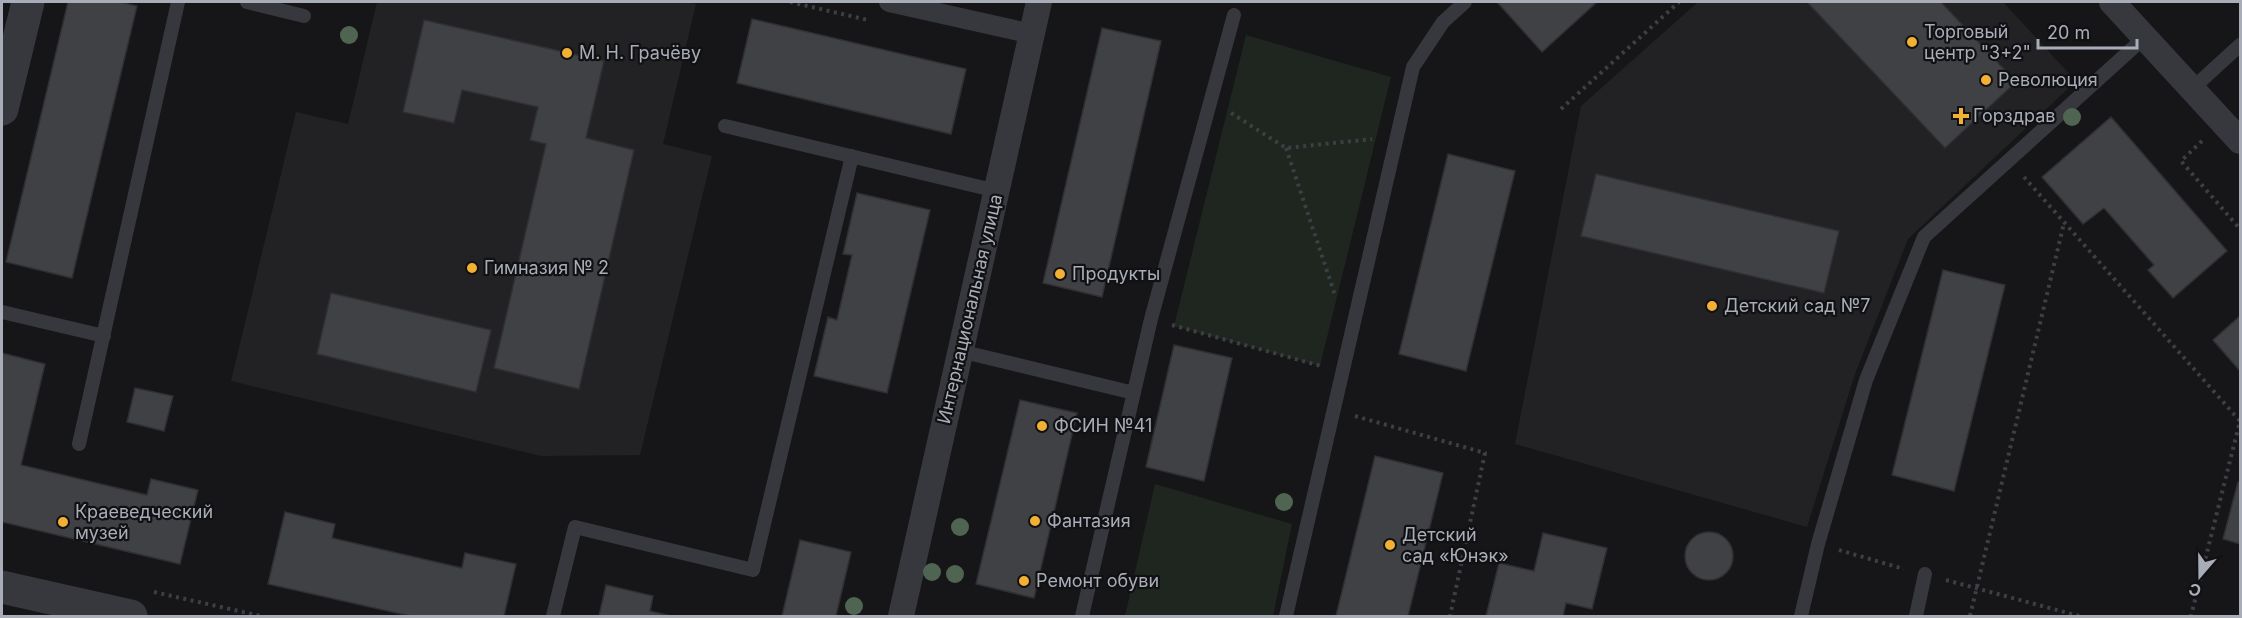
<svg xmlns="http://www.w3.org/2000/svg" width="2242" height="618" viewBox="0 0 2242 618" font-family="Inter,sans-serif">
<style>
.built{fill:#222225}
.green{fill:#1e261f}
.building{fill:#404145;stroke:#303034;stroke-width:1.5}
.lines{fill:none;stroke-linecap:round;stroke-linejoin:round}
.path{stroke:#3d3f44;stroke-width:4;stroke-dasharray:3 4.5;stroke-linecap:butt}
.service{stroke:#37383d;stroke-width:14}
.pedestrian{stroke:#37383d;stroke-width:20}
.minor{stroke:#37383d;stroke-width:26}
.tertiary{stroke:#37383d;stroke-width:33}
.tree{fill:#506452}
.poi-dot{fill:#f2b134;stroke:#111113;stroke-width:2}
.labels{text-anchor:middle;stroke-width:4.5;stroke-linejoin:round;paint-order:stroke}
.poi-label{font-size:18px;fill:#a8adb8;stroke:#111113;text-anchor:start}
.street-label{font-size:18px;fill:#a8adb8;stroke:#111113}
</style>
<rect width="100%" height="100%" fill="#161618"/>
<path class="built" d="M377 2H684L696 4 663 144 712 156 640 455 541 456 231 381 296 112 348 124Z
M1698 2H2003L2076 81 1908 239 1855 374 1807 527 1515 444 1581 106Z"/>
<path class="green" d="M1246 35 1391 77 1320 366 1174 326Z
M1155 484 1292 524 1273 616H1125Z"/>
<path class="building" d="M68 2H120L137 6 72 278 6 262Z
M1497 2H1597L1542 52Z
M1807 2H1941L2016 82 1945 148Z
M752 19 966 69 951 134 737 83Z
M424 20 604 61 586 138 634 150 579 389 494 368 546 144 530 140 538 107 462 90 454 123 403 112Z
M1102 28 1161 41 1102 297 1043 283Z
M2111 117 2227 251 2173 298 2148 270 2154 265 2104 208 2083 224 2042 177Z
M1448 154 1515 171 1466 371 1399 354Z
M1596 174 1839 231 1824 293 1581 236Z
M857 193 930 210 887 393 814 376 828 317 837 320 852 255 843 254Z
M1943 270 2005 285 1954 491 1892 475Z
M331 293 491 330 476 392 317 354Z
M2240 316V371L2213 340Z
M1174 345 1232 358 1204 481 1146 467Z
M2 353 45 364 21 465 147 495 151 479 198 490 180 564 2 522Z
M135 388 173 396 164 431 127 422Z
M1020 400 1077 413 1034 598 976 584Z
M1375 456 1443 473 1408 616H1336Z
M2238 482H2240V544L2223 539Z
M285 512 335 524 332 538 462 568 465 553 516 564 504 616H410L268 584Z
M1685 556a24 24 0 1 1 48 0a24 24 0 1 1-48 0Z
M1543 533 1607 548 1592 609 1566 603 1563 616H1486L1499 563 1534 571Z
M800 540 851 552 836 616H782Z
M606 585 653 596 650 611 671 616H599Z"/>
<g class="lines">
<path class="path" d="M790 2 868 20
M1561 109 1679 2
M1231 113 1286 148 1372 139
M2202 141 2181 161 2240 229
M1286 148 1335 295
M2024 177 2240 421 2191 616
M1172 325 1321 366
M1355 416 1485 453 1450 616
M1839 550 1904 569
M1946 580 2079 616
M154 592 261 616
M403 616V615
M1970 616 2064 223"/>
<path class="service" d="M247 2 304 16
M2192 89 2240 45
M725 126 997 191
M2 312 104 336
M960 351 1134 393
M79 444 178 2
M553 616 575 527 753 570 852 156
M1082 616 1151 319 1234 15
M1286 616 1413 67 1443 22 1465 2
M1801 616 1818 544 1866 380 1924 237 2145 37
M1916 616 1925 574"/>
<path class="pedestrian" d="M889 2 1032 34"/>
<path class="minor" d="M2112 2 2240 141
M901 616 1039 2"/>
<path class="tertiary" d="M2 109 28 2
M2 587 131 616"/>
</g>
<g class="tree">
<circle cx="349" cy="35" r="9"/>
<circle cx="2072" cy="117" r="9"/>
<circle cx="1284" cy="502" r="9"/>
<circle cx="960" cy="527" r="9"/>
<circle cx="932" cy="572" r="9"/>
<circle cx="955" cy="574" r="9"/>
<circle cx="854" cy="606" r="9"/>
</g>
<g class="poi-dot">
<circle cx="1912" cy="42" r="6"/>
<circle cx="567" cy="53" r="6"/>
<circle cx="1986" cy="80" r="6"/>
<path d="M1958 107h6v6h6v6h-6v6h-6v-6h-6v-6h6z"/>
<circle cx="472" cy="268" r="6"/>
<circle cx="1060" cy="274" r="6"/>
<circle cx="1712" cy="306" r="6"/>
<circle cx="1042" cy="426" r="6"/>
<circle cx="1035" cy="521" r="6"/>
<circle cx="63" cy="522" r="6"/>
<circle cx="1390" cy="545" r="6"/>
<circle cx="1024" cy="581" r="6"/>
</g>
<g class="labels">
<g class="poi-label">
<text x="1924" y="38">Торговый<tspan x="1924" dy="21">центр "3+2"</tspan></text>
<text x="579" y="59">М. Н. Грачёву</text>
<text x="1998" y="86">Революция</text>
<text x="1973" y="122">Горздрав</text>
<text x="484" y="274">Гимназия № 2</text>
<text x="1072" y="280">Продукты</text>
<text x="1724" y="312">Детский сад №7</text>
<text x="1054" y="432">ФСИН №41</text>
<text x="75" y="518">Краеведческий<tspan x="75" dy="21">музей</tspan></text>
<text x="1047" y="527">Фантазия</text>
<text x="1402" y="541">Детский<tspan x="1402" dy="21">сад «Юнэк»</tspan></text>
<text x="1036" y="587">Ремонт обуви</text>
</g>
<g class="street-label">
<text transform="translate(970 309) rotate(-77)" y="6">Интернациональная улица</text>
</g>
</g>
<rect width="2242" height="618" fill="none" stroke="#a8adb8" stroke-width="6"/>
<g transform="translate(2200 576) rotate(200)" stroke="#111113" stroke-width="4.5" paint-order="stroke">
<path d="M0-4.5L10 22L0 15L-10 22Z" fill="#a8adb8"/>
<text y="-9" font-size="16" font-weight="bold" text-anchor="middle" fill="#a8adb8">С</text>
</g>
<path d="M2038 39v9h99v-9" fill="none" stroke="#a8adb8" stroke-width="3"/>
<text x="2047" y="39" font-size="18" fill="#a8adb8" stroke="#111113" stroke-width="4.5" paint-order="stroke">20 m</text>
</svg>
